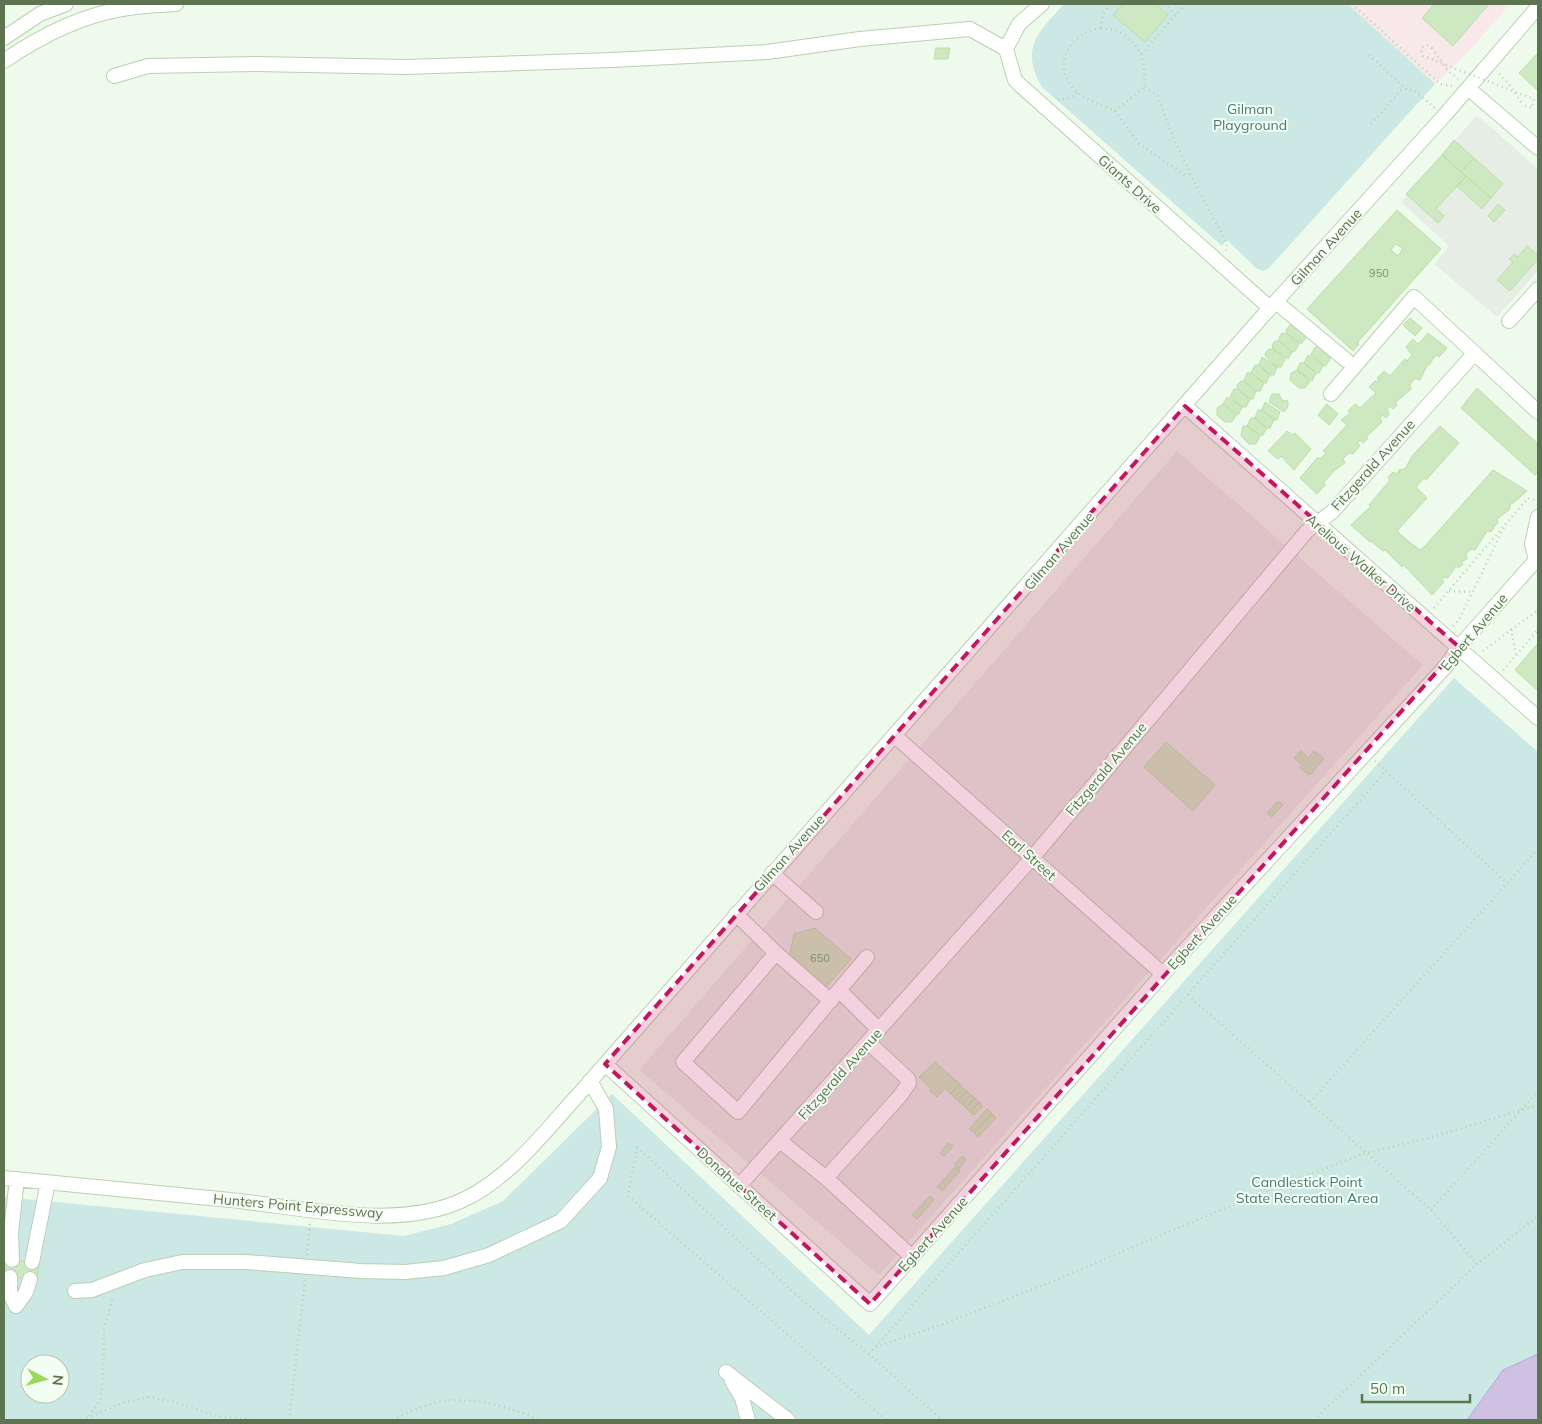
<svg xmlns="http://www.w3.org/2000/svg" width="1542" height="1424" viewBox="0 0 1542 1424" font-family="Mulish,sans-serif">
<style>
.industrial{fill:#e6ede4}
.education{fill:#f8e8e9}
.green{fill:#cbe8e4;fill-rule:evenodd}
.water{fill:#cfc1e3;stroke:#bba8d4}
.building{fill:#cee9c1;stroke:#bbdfa7;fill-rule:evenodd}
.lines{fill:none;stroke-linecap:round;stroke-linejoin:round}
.minor-casing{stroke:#bccfb4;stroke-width:16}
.path{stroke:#b7d3a8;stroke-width:2.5;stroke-dasharray:1 4;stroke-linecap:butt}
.minor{stroke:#fff;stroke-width:14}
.path-bridge{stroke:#b7d3a8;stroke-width:2.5;stroke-dasharray:1 4;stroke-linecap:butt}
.marked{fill:#c2185b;fill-opacity:0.2;stroke:#c2185b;stroke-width:4;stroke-dasharray:10 6;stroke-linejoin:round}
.labels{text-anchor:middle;stroke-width:4;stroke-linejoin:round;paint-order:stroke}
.number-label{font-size:11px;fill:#7a916c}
.park-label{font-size:14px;fill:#497877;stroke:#f3fef2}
.street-label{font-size:14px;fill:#5e7450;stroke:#f3fef2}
</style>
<rect width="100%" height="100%" fill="#eefbec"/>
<path class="industrial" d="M1477 115 1538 169V271L1497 317 1434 264 1449 246 1401 202Z
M1177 451 1423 665 879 1275 639 1070Z"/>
<path class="education" d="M1348 4H1510L1466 54 1435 84Z"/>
<path class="green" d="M1064 4H1348L1435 84 1269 268 1263 271 1256 268 1227 240 1222 246 1042 87C1019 48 1039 32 1064 4Z
M1454 678 1538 752V1354L1503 1370 1467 1420H4V1197L404 1236 451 1224 503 1201 612 1094 869 1335ZM30 1364H60V1394H30Z"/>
<path class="water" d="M1538 1354V1420H1467L1503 1370Z"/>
<path class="building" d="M1123 4H1155L1168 15 1145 42 1113 15Z
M1434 4H1489L1453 46 1422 18Z
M936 48H950L948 59H934Z
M1537 54 1538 55V91L1519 73Z
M1454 140 1474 158 1461 172 1442 155Z
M1442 155 1466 176 1436 209 1444 216 1438 223 1406 194Z
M1474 158 1503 184 1491 198 1461 172Z
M1466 176 1491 198 1482 209 1457 186Z
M1498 204 1505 210 1494 222 1488 216Z
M1397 210 1441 249 1357 343 1359 344 1353 351 1307 309ZM1396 244 1403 249 1398 256 1391 250Z
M1527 246 1538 255V259L1510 291 1497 280 1513 262 1509 259 1514 254 1518 257Z
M1410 318 1422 328 1415 336 1403 325Z
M1290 325H1297L1305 332V339L1301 344 1287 334 1286 330Z
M1282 333 1287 334 1299 344 1295 351 1292 352 1279 341V338Z
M1428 333 1447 348 1439 357 1436 355 1429 365 1428 364 1420 380 1415 378 1410 385 1411 389 1395 403 1397 405 1393 409 1390 406 1387 409 1389 414 1386 418 1382 415 1380 418 1382 422 1366 437 1368 438 1363 443 1360 440 1358 443 1360 446 1353 454 1349 453 1343 459 1345 463 1334 471 1324 482 1325 485 1317 494 1300 478 1318 457 1320 459 1326 453 1323 451 1347 425 1341 420 1350 413 1348 411 1355 404 1360 408 1376 393 1369 387 1375 381 1377 382 1379 379 1377 378 1384 371 1390 376 1405 359 1407 361 1412 355 1406 347 1413 339 1418 344Z
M1275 341H1279L1292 352 1288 359 1273 349 1272 345Z
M1321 346 1323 351 1330 354V360L1325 366 1311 355 1315 347Z
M1269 349H1273L1285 359 1281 367H1277L1266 357 1265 353Z
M1308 355 1323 365 1319 373H1316L1304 363Z
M1262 357 1277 367 1274 375H1270L1259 365Z
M1300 363H1304L1316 373 1312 381 1297 370Z
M1255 365H1259L1270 375 1266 383H1264L1251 373Z
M1297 370 1310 381 1305 388H1299L1290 380 1291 373Z
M1247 373H1251L1264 383 1260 391H1256L1244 381Z
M1241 381H1244L1256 391 1253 399H1250L1238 389 1237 385Z
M1477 388 1538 444V471L1535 475 1461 408Z
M1234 389H1238L1250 399 1246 407H1242L1230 397Z
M1272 394H1279L1282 400 1288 401V407L1284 412 1269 402Z
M1227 397 1242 407 1238 415 1223 404Z
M1265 402 1280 412 1277 420H1274L1262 410Z
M1223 404 1236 415 1232 422H1225L1217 415V408Z
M1327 404 1338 414 1329 425 1318 415Z
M1258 410H1262L1274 420 1270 428H1267L1255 418Z
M1251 418H1255L1267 428 1262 436 1247 426Z
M1243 426H1247L1260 436 1256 444H1249L1241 436Z
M1440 426 1459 443 1426 480 1424 478 1416 487 1427 498 1397 531 1408 541 1420 550 1424 547 1493 470 1527 491 1512 504 1511 503 1509 510 1497 519 1498 523 1493 527 1494 528 1491 532 1487 531 1475 550 1471 549 1466 554 1467 559 1461 562 1463 564 1460 567H1455L1448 578 1444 577 1442 580 1444 582 1432 595 1404 565 1402 567 1385 550 1383 551 1371 541 1370 542 1351 525 1371 506 1369 505 1390 480 1388 477 1393 472 1397 474 1399 470 1405 469 1412 456Z
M1287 431 1292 435 1295 433 1311 449 1294 470 1281 456 1278 459 1268 451Z
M1538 643V691L1515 670Z
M1166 742 1215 785 1193 811 1144 767Z
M1301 751 1307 756 1301 764 1294 758Z
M1314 751 1324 759 1310 775 1300 768Z
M1278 801 1283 805 1272 817 1267 813Z
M815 928 851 959 825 988 789 958 794 934Z
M935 1062 954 1079 937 1097 929 1090 931 1088 919 1077Z
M955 1080 960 1084 951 1094 946 1090Z
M960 1084 963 1088 954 1097 951 1094Z
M963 1088 967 1091 958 1101 954 1097Z
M967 1091 971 1095 962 1104 958 1101Z
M971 1095 975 1098 966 1108 962 1104Z
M975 1098 979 1102 970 1112 966 1108Z
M979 1102 983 1106 974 1115 970 1112Z
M987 1109 992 1113 973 1132 969 1129Z
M992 1114 996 1118 978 1137 974 1133Z
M948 1143 953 1146 944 1156 940 1153Z
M963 1156 966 1159 959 1169 954 1164Z
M955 1167 960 1171 942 1191 937 1187Z
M930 1196 934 1200 917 1219 912 1215Z
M5 1259 39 1263 37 1280 4 1276Z"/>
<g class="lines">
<g class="minor-casing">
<path id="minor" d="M4 38 40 14 66 4
M1006 49 1015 80 1020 85 1270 308
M1006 49 1019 24 1042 4
M4 61C39 37 80 16 122 9 140 6 158 5 176 4
M114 76 148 66 256 64 406 67 611 60 767 52 860 39 970 29 1006 49
M1468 88 1538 148
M1276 302 1346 360
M1509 321 1538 289
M1331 394 1414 297 1538 412
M1185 406 1538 718
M1536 560 1532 544 1538 517
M895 736 1163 974
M772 873 816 912
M736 914 776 953 683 1062 738 1112 839 990
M776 953 831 1001
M867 957 839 990 879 1030
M605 1064 870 1304 1163 974 1446 666 1459 647 1536 560
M780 1141 826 1178 900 1096 909 1083 908 1079 868 1042
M4 1178C79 1186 155 1192 230 1200 302 1207 398 1232 465 1199 512 1176 545 1131 579 1094L1261 318 1444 116 1538 7
M826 1178 912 1257
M739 1186 1032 858 1307 531 1332 512 1474 354
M12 1260 11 1232 17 1179
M32 1262 48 1182
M10 1277V1293L16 1306 26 1292 30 1279
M75 1291 92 1290 145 1270 182 1262H246L361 1271 405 1272 444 1268 489 1255 561 1221 600 1178 609 1147 606 1109 590 1081
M726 1372 788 1420
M732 1381 742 1398 748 1420"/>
</g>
<path class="path" d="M1164 4 1176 14
M1352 4 1440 84 1452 86
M1101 28C1107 29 1115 29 1120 32 1141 44 1147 66 1144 87L1115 111C1103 106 1085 100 1076 91 1051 67 1068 33 1101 28Z
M1101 28 1103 14 1110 4
M1432 48 1448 71 1458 79
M1142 54 1185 4
M1369 55 1407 90H1414L1435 108
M1499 74 1509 84 1523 105
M1145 87 1158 96C1175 148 1201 195 1227 243L1226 251
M1058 100 1070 98 1077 93
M1115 111 1139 144 1185 175 1191 174
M1371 124 1404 87
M1449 591 1472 592
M1434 608 1528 498 1538 501
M1453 626 1459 620 1504 527
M1511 629 1516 654
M1483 651 1538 610
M1503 670 1538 630
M1375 761 1507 883
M1188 995 1431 1210 1477 1264
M1310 1102 1538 849
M637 1147 802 1300 869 1354 942 1420
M637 1147 628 1196 886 1420
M1431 1210 1538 1091
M307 1255 310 1223
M876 1347 943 1324 1051 1282 1270 1189 1366 1153 1429 1138 1538 1105
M869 1354 1386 771
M89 1416 100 1400 103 1380 104 1329 113 1297
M82 1420 122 1403 149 1397 175 1402 217 1416 253 1420
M289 1420 305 1280
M393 1420C407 1413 423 1405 439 1402 473 1396 510 1407 540 1420
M1314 1420 1477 1264 1538 1216"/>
<use href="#minor" class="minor"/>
<path class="path-bridge" d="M1432 48 1429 45 1423 47 1421 50 1423 56 1534 99 1532 108 1523 105"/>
</g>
<path class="marked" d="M1185 406 1459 647 870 1304 605 1064Z"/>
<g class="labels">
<g class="number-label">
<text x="1379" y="277">950</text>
<text x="820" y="962">650</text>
</g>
<g class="park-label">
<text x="1250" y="114">Gilman<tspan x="1250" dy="16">Playground</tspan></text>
<text x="1307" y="1187">Candlestick Point<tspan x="1307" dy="16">State Recreation Area</tspan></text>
</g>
<g class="street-label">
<text transform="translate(1130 184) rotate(42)" y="5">Giants Drive</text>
<text transform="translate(1326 247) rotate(-48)" y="5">Gilman Avenue</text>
<text transform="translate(1373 465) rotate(-48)" y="5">Fitzgerald Avenue</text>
<text transform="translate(1059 551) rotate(-49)" y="5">Gilman Avenue</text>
<text transform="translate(1361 563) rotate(41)" y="5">Arelious Walker Drive</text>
<text transform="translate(1474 632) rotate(-50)" y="5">Egbert Avenue</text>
<text transform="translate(1106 769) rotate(-50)" y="5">Fitzgerald Avenue</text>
<text transform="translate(789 853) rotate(-48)" y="5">Gilman Avenue</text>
<text transform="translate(1029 855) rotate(42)" y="5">Earl Street</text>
<text transform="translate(1202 932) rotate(-48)" y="5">Egbert Avenue</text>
<text transform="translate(840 1074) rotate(-48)" y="5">Fitzgerald Avenue</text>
<text transform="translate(737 1184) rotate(42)" y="5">Donahue Street</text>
<text transform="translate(298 1206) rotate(5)" y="5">Hunters Point Expressway</text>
<text transform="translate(933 1234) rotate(-48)" y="5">Egbert Avenue</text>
</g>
</g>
<rect width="1542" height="1424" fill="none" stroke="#5e7450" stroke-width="10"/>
<g transform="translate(45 1379) rotate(96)"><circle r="24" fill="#f3fef2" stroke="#b7c7b1"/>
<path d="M0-4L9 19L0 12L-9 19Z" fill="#9dd85d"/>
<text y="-8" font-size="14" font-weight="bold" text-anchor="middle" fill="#5e7450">N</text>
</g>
<path d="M1362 1394v8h108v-8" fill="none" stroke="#5e7450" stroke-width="2.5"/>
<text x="1370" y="1394" font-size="15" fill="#5e7450" stroke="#f3fef2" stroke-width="4" paint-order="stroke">50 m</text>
</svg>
